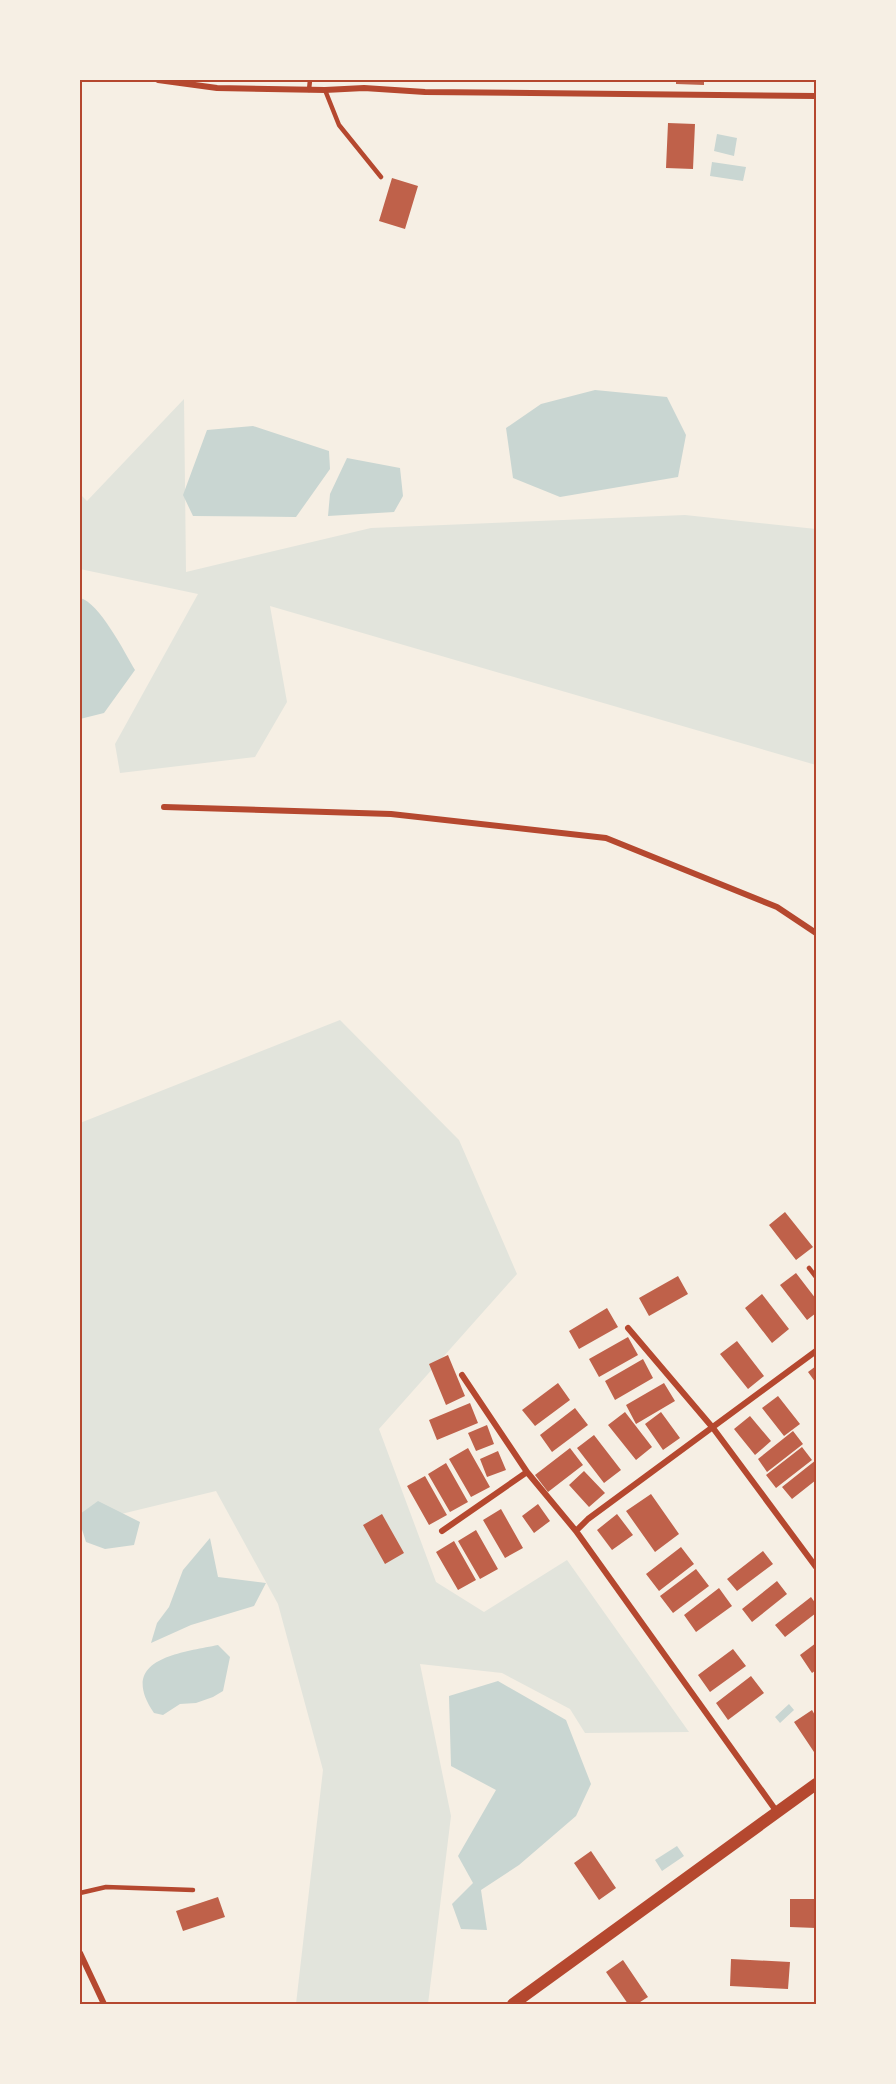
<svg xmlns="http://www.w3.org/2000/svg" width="896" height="2084" viewBox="0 0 896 2084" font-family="'Archivo Narrow',sans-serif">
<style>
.green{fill:#e2e4dc}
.water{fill:#c9d6d2}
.building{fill:#bf614a}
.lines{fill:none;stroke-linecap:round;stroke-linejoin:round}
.service{stroke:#b5482f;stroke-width:4.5}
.minor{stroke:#b5482f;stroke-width:6}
.secondary{stroke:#b5482f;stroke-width:12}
.neatline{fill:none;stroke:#b5482f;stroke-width:2}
</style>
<rect width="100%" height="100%" fill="#f6efe4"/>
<path class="green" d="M184 399 186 572 371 528 685 515 816 529V765L270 606 287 702 255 757 120 773 115 744 198 594 80 569V494L87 501Z
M340 1020 459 1140 517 1274 379 1429 436 1582 484 1612 567 1560 689 1732 585 1733 570 1709 502 1673 420 1664 451 1816 428 2004H296L323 1770 278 1604 216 1491 80 1524V1123Z"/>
<path class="water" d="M717 134 737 138 734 156 714 151Z
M712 162 746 167 743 181 710 176Z
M595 390 667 397 686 435 678 477 560 497 513 478 506 428 541 404Z
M253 426 329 451 330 469 296 517 193 516 183 495 207 430Z
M347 458 400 468 403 496 394 512 328 516 330 494Z
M80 598C99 602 125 653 135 670L104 713 80 719Z
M98 1501 140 1522 134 1545 105 1549 86 1542 80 1523V1514Z
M210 1538 218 1577 266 1583 254 1606 191 1625 151 1643 157 1623 169 1607 183 1570Z
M218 1645 230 1657 223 1691 213 1697 196 1703 180 1704 163 1715 154 1713C117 1659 179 1653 218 1645Z
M498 1681 566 1720 591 1784 576 1816 519 1865 481 1890 487 1930 461 1929 452 1904 473 1883 458 1856 496 1790 451 1766 449 1696Z
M789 1704 794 1710 780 1723 775 1717Z
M677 1846 684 1856 662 1871 655 1860Z"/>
<path class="building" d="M676 80H704V85L676 84Z
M668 123 695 124 693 169 666 168Z
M392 178 418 186 405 229 379 221Z
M785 1212 813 1247 796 1260 769 1225Z
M796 1273 816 1299V1313L807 1320 780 1285Z
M678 1276 688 1294 649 1316 639 1298Z
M762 1294 789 1329 772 1343 745 1308Z
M607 1308 618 1327 579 1349 569 1331Z
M628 1337 638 1355 599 1377 589 1359Z
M737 1341 764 1376 748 1389 720 1354Z
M448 1355 465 1396 446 1405 429 1364Z
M643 1359 653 1378 615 1400 605 1381Z
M816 1366V1383L808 1372Z
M558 1383 570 1400 535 1426 522 1410Z
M664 1383 675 1401 636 1424 626 1405Z
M778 1396 800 1424 784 1436 762 1408Z
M470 1403 478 1423 437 1440 429 1420Z
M575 1408 588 1425 552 1452 540 1435Z
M625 1412 652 1447 636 1460 608 1425Z
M661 1412 680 1438 663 1450 645 1424Z
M750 1416 771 1441 755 1455 734 1429Z
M487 1425 494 1444 476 1451 468 1433Z
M793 1431 803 1444 767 1472 758 1459Z
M594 1435 621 1470 604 1483 577 1448Z
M802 1447 812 1460 776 1488 766 1475Z
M468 1448 490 1487 471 1497 449 1459Z
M570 1448 583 1465 548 1492 535 1475Z
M498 1451 506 1470 487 1477 480 1459Z
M816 1460V1480L792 1499 782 1487Z
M446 1463 468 1502 450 1512 428 1474Z
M584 1471 605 1493 589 1507 569 1485Z
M425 1476 447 1515 429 1525 407 1486Z
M651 1494 679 1534 655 1552 626 1511Z
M538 1504 550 1521 534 1533 522 1516Z
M501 1509 523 1548 505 1558 483 1520Z
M382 1514 404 1553 385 1564 363 1525Z
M617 1514 633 1535 612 1550 597 1530Z
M476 1530 498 1569 480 1579 458 1541Z
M454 1541 476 1580 458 1590 436 1552Z
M681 1547 694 1564 659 1591 646 1574Z
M763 1551 773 1564 737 1591 727 1579Z
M696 1569 709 1586 673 1613 660 1596Z
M777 1581 787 1594 752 1622 742 1609Z
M719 1588 732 1606 696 1632 684 1615Z
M811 1597 816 1604V1613L785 1637 775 1625Z
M816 1643V1670L812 1673 800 1655Z
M733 1649 746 1666 710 1692 698 1675Z
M751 1676 764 1693 728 1720 716 1703Z
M812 1710 816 1717V1755L794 1722Z
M591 1851 616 1888 599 1900 574 1863Z
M218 1897 225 1917 183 1931 176 1911Z
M790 1899H816V1928L790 1927Z
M731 1959 790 1962 788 1989 730 1986Z
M623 1960 648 1997 637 2004H628L606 1972Z"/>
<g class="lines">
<path class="service" d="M309 90 310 80
M325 90 339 125 381 177
M809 1268 816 1277
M80 1893 106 1887 193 1890"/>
<path class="minor" d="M158 80 217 88 325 90 364 88 425 92 816 96
M164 807 391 814 606 838 777 907 816 933
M628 1328 713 1428 816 1567
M462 1375 527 1472 576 1531 777 1812
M442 1531 527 1472
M576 1531 588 1519 816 1351
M80 1953 104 2004"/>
<path class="secondary" d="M513 2004 816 1784"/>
</g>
<rect width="896" height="2084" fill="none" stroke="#f6efe4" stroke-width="162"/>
<rect x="81" y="81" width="734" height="1922" class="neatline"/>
</svg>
